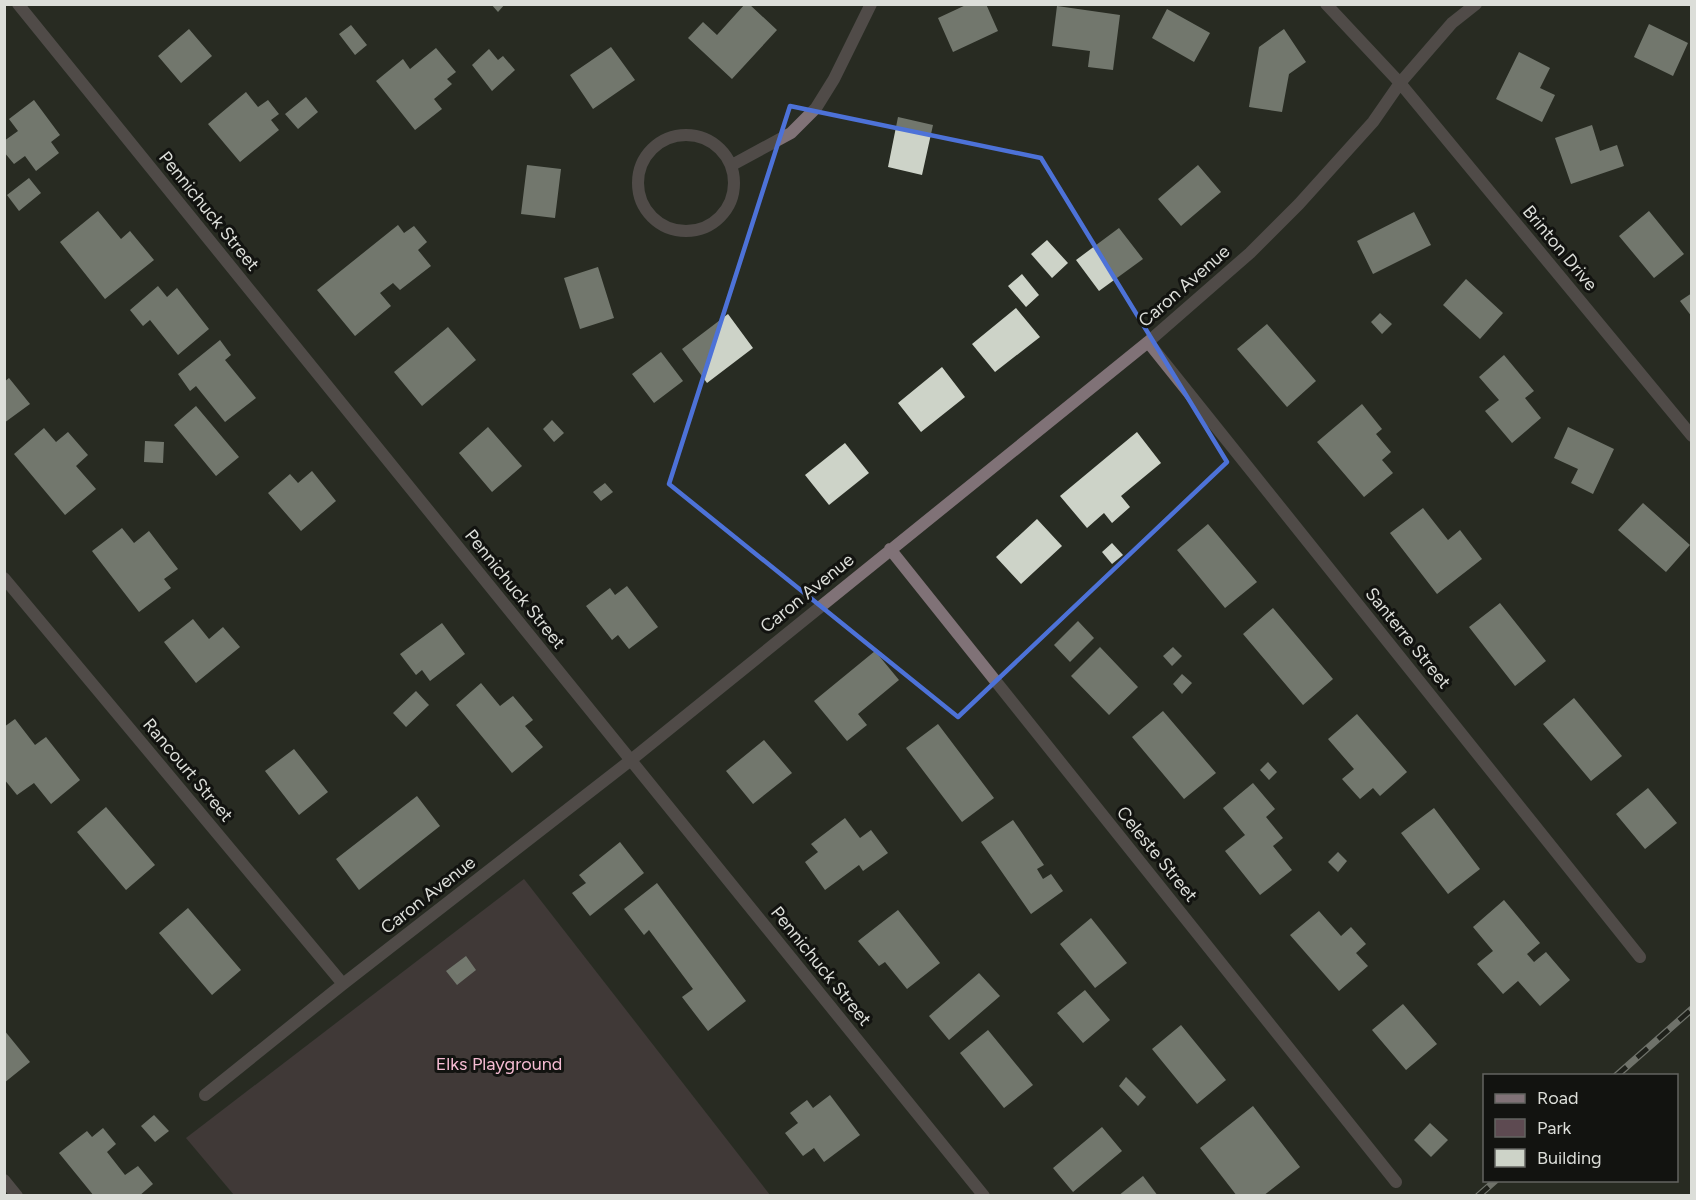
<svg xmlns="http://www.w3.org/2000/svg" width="1696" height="1200" viewBox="0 0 1696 1200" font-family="Figtree,sans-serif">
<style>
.green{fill:#5d4a51}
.building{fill:#cdd3c8}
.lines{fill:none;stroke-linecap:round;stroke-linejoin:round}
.street{stroke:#807277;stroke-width:12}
.rail-casing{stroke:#c6c8c2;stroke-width:7}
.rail{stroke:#121310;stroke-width:4.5;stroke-dasharray:14;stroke-linecap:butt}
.marked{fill:none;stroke:#4d72d8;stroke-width:4.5;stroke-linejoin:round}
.labels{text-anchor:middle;stroke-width:6;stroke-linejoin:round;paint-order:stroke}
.street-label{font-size:18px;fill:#dcded9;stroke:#121310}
.park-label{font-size:18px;fill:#f6bcd3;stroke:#121310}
</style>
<rect width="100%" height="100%" fill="#282c23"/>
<path class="green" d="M524 879 770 1195H234L186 1138Z"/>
<path class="building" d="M491 4H505L498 12Z
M745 4H749L777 30 732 79 688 38 703 22 717 35Z
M968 4H986L998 31 953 52 938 18Z
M1057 6 1120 15 1113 70 1088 67 1090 51 1052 46Z
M1167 9 1210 33 1194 62 1152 38Z
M1649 24 1688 43 1673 76 1634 57Z
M351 25 367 45 355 55 339 34Z
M189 29 212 56 181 83 158 56Z
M1284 29 1306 62 1289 74 1282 112 1249 107 1259 47Z
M611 47 635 80 593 109 570 75Z
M436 48 456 72 447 79 452 84 434 99 442 109 415 130 376 81 403 59 410 69Z
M489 49 498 60 503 56 515 70 492 91 472 65Z
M1519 52 1550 68 1540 88 1555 95 1542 122 1496 99Z
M246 92 258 107 268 100 279 114 271 120 279 130 240 162 208 124Z
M306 97 318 112 298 129 285 114Z
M34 100 60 135 51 142 59 153 36 171 25 156 14 164 4 152V141L18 131 9 119Z
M898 117 933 125 922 175 888 167Z
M1592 125 1600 151 1617 145 1624 166 1571 184 1555 138Z
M527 165 561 169 555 218 521 214Z
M1198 165 1221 192 1181 226 1158 199Z
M29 178 41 193 19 211 7 195Z
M98 211 121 239 130 231 154 260 105 299 60 242Z
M1649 211 1684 254 1654 278 1619 236Z
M1414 212 1431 245 1373 274 1357 241Z
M398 225 404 233 414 226 427 242 418 250 431 266 400 290 393 283 380 293 391 306 355 336 317 290Z
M1119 228 1143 259 1099 291 1076 260Z
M1047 240 1068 263 1052 278 1031 254Z
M598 267 614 318 580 329 564 278Z
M1022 274 1039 295 1026 307 1008 286Z
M1466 279 1503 313 1480 339 1443 305Z
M158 286 167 297 177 288 209 329 178 355 150 320 143 326 130 310Z
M1692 293V317L1680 301Z
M1016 308 1040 337 995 372 972 344Z
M1380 313 1392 324 1382 334 1371 322Z
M728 314 753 348 707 383 682 349Z
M1267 324 1316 381 1287 407 1237 349Z
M448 327 476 360 422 406 394 372Z
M220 340 231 355 225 360 256 398 225 422 196 386 190 391 178 374Z
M661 352 683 381 654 403 632 374Z
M1504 355 1534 391 1525 398 1541 418 1512 443 1485 411 1499 400 1479 377Z
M942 367 965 397 921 432 898 403Z
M9 378 30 404 4 423V382Z
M1362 404 1382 429 1376 434 1391 452 1382 460 1393 473 1364 497 1317 442Z
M196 406 239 457 216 476 174 425Z
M552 420 564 433 554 442 543 429Z
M488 427 522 466 492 492 459 453Z
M1568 427 1614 449 1593 494 1571 483 1578 469 1554 458Z
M44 428 56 442 68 432 88 455 76 466 96 489 65 515 14 454Z
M1137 432 1161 463 1121 496 1130 507 1112 523 1104 513 1087 528 1060 496Z
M145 441 164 442 163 463 144 462Z
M845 443 869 473 829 505 805 475Z
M312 471 336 501 301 531 268 493 290 474 298 483Z
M605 483 613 492 601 501 593 492Z
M1643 503 1690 545 1666 572 1618 530Z
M1423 508 1448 540 1460 530 1482 559 1437 594 1390 533Z
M1037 519 1062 546 1021 584 996 557Z
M1208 524 1257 582 1225 608 1177 550Z
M122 528 134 543 149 531 178 569 164 579 171 588 139 612 92 551Z
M1112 543 1123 555 1112 564 1102 552Z
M627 586 658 627 629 649 618 635 612 640 586 606 610 588 615 595Z
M1500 603 1546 661 1515 686 1469 627Z
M1273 608 1333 679 1303 705 1243 634Z
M193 619 209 639 223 627 240 647 196 683 164 642Z
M1078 621 1094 638 1070 662 1054 645Z
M442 623 465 654 430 681 422 670 416 675 400 654Z
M1100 647 1138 687 1109 715 1071 676Z
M1173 647 1182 656 1172 666 1163 656Z
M875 651 899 680 858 714 867 725 847 741 814 701Z
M1182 674 1192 683 1182 694 1173 684Z
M481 683 500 706 513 696 533 720 525 726 543 747 512 773 456 705Z
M416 691 429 705 406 727 393 713Z
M1574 698 1622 756 1591 781 1543 724Z
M1163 711 1216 773 1184 799 1132 737Z
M1357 714 1407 772 1380 796 1373 788 1360 799 1342 779 1354 769 1328 739Z
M15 719 35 745 46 737 80 780 51 804 34 783 17 795 4 779V727Z
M938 724 994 798 962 822 906 748Z
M764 740 792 773 753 804 726 771Z
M294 749 328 792 299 815 265 771Z
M1268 762 1277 772 1269 780 1260 770Z
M1253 783 1275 809 1266 817 1283 838 1273 846 1292 870 1260 895 1225 851 1245 835 1223 808Z
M1648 788 1677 823 1645 849 1616 814Z
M417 796 440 826 359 890 336 859Z
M106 807 155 865 126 890 77 832Z
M1434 808 1480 869 1448 894 1401 833Z
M845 818 860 838 871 830 888 853 863 871 859 865 825 890 805 862 818 852 811 844Z
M1013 820 1044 865 1037 869 1043 879 1051 874 1063 891 1031 914 981 842Z
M620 842 644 873 590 916 572 893 586 883 579 875Z
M1338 852 1347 861 1338 872 1328 862Z
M657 883 746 1001 708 1031 682 997 693 989 649 930 644 935 624 909Z
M1504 900 1540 943 1527 954 1534 962 1546 952 1570 980 1540 1006 1518 981 1503 994 1477 964 1493 951 1473 927Z
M188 908 241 970 212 995 159 933Z
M898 910 940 963 907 989 885 962 879 966 858 941Z
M1319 911 1341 936 1351 927 1366 944 1356 953 1368 966 1339 991 1290 935Z
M1091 918 1127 963 1095 988 1060 944Z
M466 956 476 970 457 985 446 971Z
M979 973 1000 996 949 1040 929 1016Z
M1085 990 1110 1020 1083 1043 1057 1013Z
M1403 1004 1437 1044 1406 1070 1372 1030Z
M1181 1025 1226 1080 1197 1104 1152 1049Z
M4 1030 30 1062 4 1083Z
M988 1030 1033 1085 1004 1108 960 1053Z
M1126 1077 1146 1097 1138 1106 1119 1086Z
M830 1095 860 1135 824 1162 814 1148 803 1156 785 1133 798 1123 790 1113 807 1100 813 1108Z
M1253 1106 1300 1167 1263 1196H1237L1200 1148Z
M154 1115 169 1131 155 1142 141 1126Z
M1430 1123 1448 1140 1431 1157 1414 1140Z
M1102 1127 1122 1151 1073 1192 1053 1168Z
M103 1128 116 1144 107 1152 125 1175 138 1166 153 1184 139 1196H94L59 1153 87 1131 92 1137Z
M1143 1176 1158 1196H1118Z"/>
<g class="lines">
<path class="street" d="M18 4 984 1196
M1326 4 1400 83 1692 436
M638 183a48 48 0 1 1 96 0a48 48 0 1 1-96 0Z
M732 165 791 133 816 108 834 79 871 4
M1148 342 1640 957
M890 549 1396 1182
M4 578 343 984
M205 1095 343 984 631 760 1148 342 1250 253 1299 204 1373 122 1400 83 1452 23 1476 4
M4 1180 17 1196"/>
<g class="rail-casing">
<path id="rail" d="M1616 1076 1692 1009
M1478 1196 1496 1180"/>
</g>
<use href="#rail" class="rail"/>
</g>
<path d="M0 0H1696V1200H0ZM790 106 1041 158 1227 462 958 717 669 484Z" fill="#282c23" fill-opacity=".55" fill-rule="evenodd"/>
<path class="marked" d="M790 106 1041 158 1227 462 958 717 669 484Z"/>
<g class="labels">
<g class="street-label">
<text transform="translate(209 211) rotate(51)" y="6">Pennichuck Street</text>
<text transform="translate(1560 248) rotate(50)" y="6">Brinton Drive</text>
<text transform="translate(1184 286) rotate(-41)" y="6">Caron Avenue</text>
<text transform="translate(515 589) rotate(51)" y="6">Pennichuck Street</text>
<text transform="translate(807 593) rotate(-39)" y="6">Caron Avenue</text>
<text transform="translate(1408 638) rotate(51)" y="6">Santerre Street</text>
<text transform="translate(188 770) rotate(50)" y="6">Rancourt Street</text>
<text transform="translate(1157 854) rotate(51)" y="6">Celeste Street</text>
<text transform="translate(428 895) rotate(-38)" y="6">Caron Avenue</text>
<text transform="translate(821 966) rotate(51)" y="6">Pennichuck Street</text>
</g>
<g class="park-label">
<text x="499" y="1070">Elks Playground</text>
</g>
</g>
<rect width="1696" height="1200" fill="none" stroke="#dcded9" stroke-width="12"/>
<rect x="1483" y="1074" width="195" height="108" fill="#121310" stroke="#636460" stroke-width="1.5"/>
<rect x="1495" y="1094" width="30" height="9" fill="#807277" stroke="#636460" stroke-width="1.5"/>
<text x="1537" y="1104" font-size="18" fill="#dcded9">Road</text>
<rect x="1495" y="1119" width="30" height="18" fill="#5d4a51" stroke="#636460" stroke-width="1.5"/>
<text x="1537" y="1134" font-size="18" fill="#dcded9">Park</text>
<rect x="1495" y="1149" width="30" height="18" fill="#cdd3c8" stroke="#636460" stroke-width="1.5"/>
<text x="1537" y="1164" font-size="18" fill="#dcded9">Building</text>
</svg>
